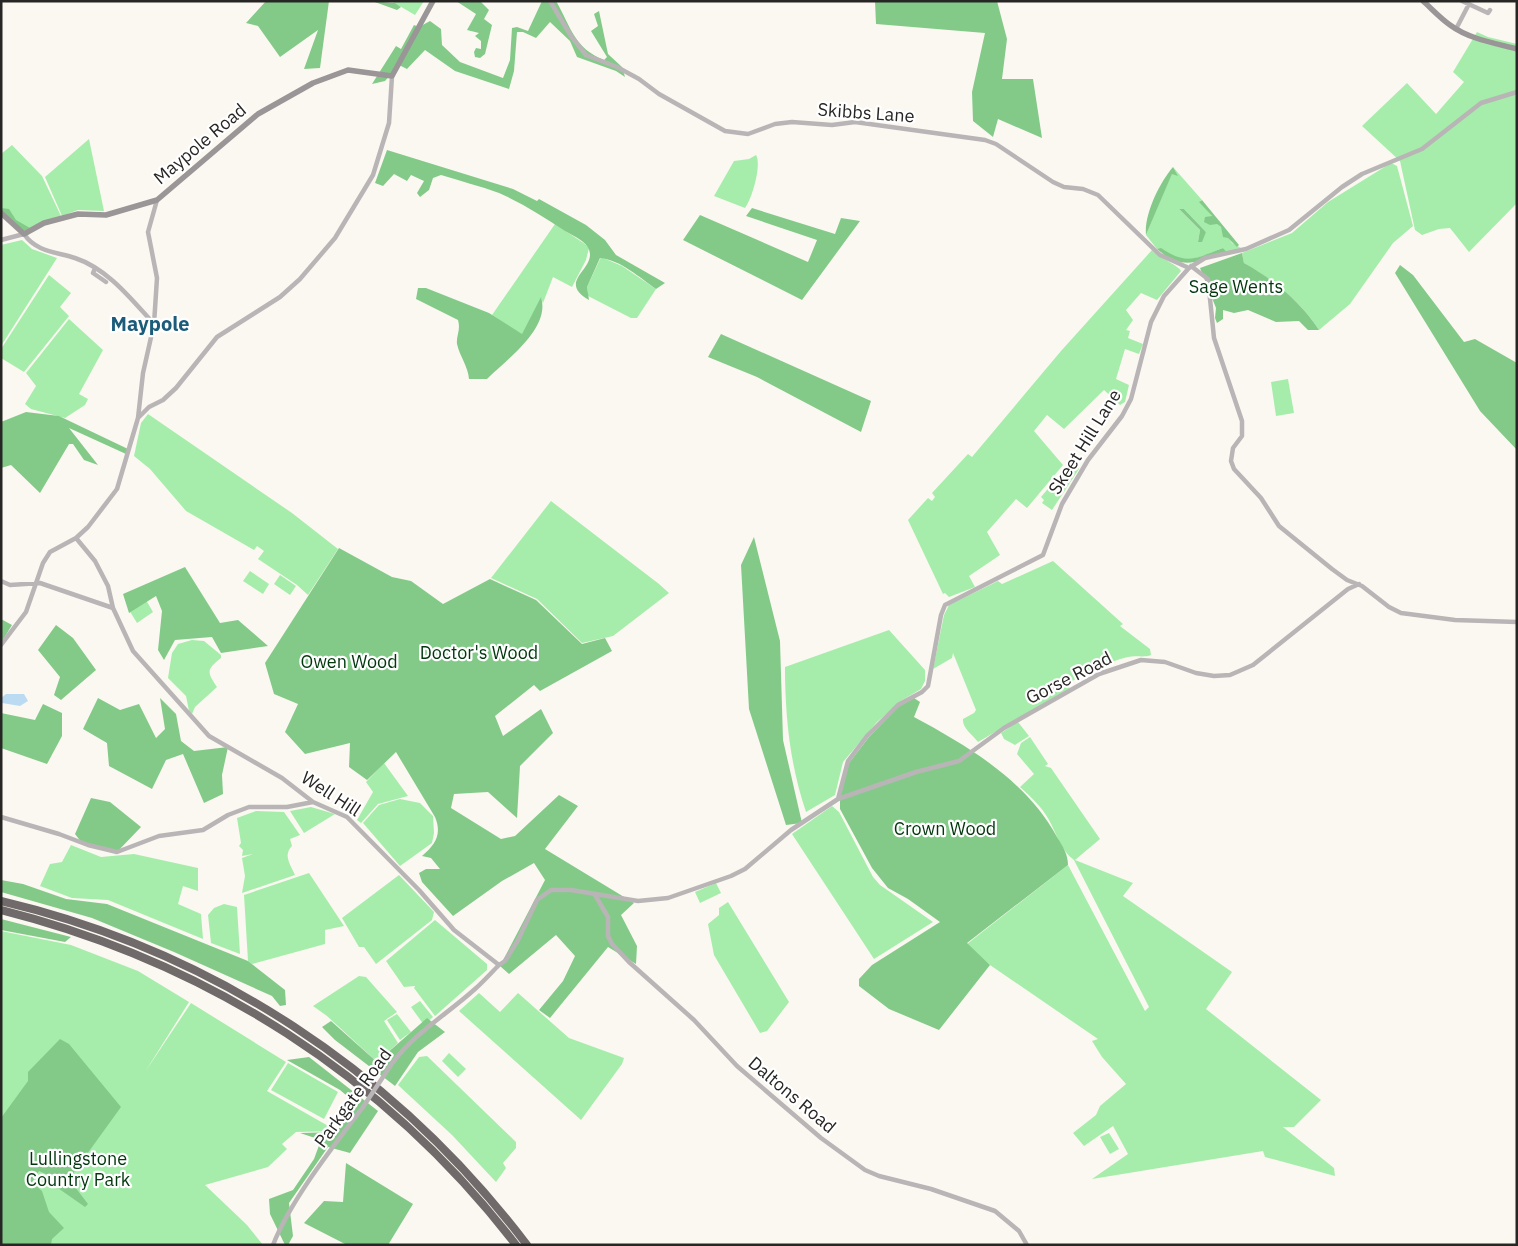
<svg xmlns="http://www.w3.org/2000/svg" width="1518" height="1246" viewBox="0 0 1518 1246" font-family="'IBM Plex Sans',sans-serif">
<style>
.green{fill:#a6edab;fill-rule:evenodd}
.forest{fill:#83ca89}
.water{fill:#bbdbf2}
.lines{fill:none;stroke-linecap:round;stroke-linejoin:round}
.street{stroke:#b9b5b6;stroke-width:4.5}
.secondary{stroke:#9a9596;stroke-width:5.5}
.highway{stroke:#716a6b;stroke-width:8}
.street-bridge{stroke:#b9b5b6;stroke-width:4.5}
.labels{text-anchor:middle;stroke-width:4.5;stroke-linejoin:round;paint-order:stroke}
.street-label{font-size:18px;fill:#282624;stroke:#fff}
.park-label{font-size:18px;fill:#00370c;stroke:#fff}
.quarter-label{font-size:20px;font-weight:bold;fill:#1b5c7a;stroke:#fff}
</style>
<rect width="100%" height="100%" fill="#fbf8f1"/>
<path class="green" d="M391 1H424L415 15Z
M1477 32 1488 37 1517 44V203L1469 252 1450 228 1439 229 1422 235 1415 230 1400 161 1362 126 1407 83 1436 114 1464 82 1453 72Z
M89 139 104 211 78 210 62 216 45 177Z
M12 145 42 176 61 216 25 230 1 211V154Z
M756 155C762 164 752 199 745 208L714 196 734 161 749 159Z
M1391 163 1397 166 1413 226 1393 243 1350 304 1319 330C1301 302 1272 279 1244 263L1242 253 1292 233 1328 202Z
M1173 167 1202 200 1200 201 1212 216 1210 218 1221 227 1232 243 1241 248 1227 252 1223 248C1208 253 1191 264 1175 257 1168 255 1165 248 1157 249L1146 235 1172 173 1177 175ZM1179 209H1184L1206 232 1198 242 1200 230Z
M555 224 585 244 589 248 586 260 572 287 553 277 543 303 541 298 522 335 492 315Z
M22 240 32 249 57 258 1 346V245Z
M1152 250C1159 258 1178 265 1181 271L1157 300 1141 293 1126 310 1133 320 1126 330 1130 331 1128 338 1143 344 1139 354 1125 349 1116 379 1129 385 1125 402 1120 405 1104 390 1064 429 1047 415 1034 431 1063 465 1027 508 1016 499 987 532 1000 555 969 576 975 587 949 597 945 593 943 594 908 520 928 498 932 501 935 497 932 493 968 454 972 457 1061 351Z
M601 257 622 266 656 289 637 318H631L588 296 587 287Z
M49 275 71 293 60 307 69 316 24 372 1 358V349Z
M69 319 103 350 79 394 88 399 85 405 65 418 31 409 25 404 36 386 26 373Z
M1288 379 1294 413 1276 416 1271 382Z
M148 414 292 513 338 549 308 595 297 585 258 559 264 551 257 546 254 550 186 511 150 469 134 456 141 423Z
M1072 460 1079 466V469L1052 510 1042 503 1044 500 1041 497Z
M551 501 659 584 669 593 613 636 582 643 537 599 491 578Z
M1053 561 1123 624 1120 626 1150 649 1151 655C1144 658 1136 655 1128 657 1108 662 1084 672 1067 685L1070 688 978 742C972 734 962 728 963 719L974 713 976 710 953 653 952 658 933 669 944 615 949 605 998 581 1002 584Z
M250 571 269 584 263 594 243 581Z
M280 575 296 586 290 595 274 584Z
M146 600 153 612 137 623 129 610Z
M889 630 925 670V681L921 689 901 701 877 722 843 762 835 795 806 812C790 765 785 716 785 667Z
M192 640 204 641 221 655V658C206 670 207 672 217 687L195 707 192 714 189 711 186 696 168 678 172 653 178 644Z
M1018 722 1029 736 1015 745 1004 739 1001 733Z
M1030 737 1048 764 1045 766 1051 768 1100 839 1075 860 1133 883 1123 896 1232 972 1206 1009 1321 1100 1294 1127H1283L1334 1168 1335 1176 1265 1157 1263 1151 1092 1179 1128 1154 1113 1126 1084 1146 1073 1133 1096 1115 1100 1106 1126 1084 1102 1057 1092 1041 1098 1039 990 965 967 944 1068 865 1145 1011 1149 1007 1074 860C1062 852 1056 833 1049 820 1042 807 1031 797 1020 787L1034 774 1017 754 1021 743Z
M384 763 408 796 378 804 361 823 357 820 373 792 366 782Z
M400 799 420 803 433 816 434 833 432 843 400 866 363 823 379 805Z
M832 806 839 812 873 877 880 885 933 922 874 959 792 834Z
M311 807 335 814 304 833 290 811Z
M256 811 284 812 300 835 290 839 292 846C283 855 290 864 295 875L242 893 245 876 242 858 253 854 242 856 243 850 239 846 241 843 237 818Z
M71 845 101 857 134 854 198 868V891L183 886 178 904 201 914 203 939 108 900 72 898 40 886 50 864 62 862Z
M309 873 344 926 325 930V944L252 964 248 961 244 895Z
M399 875 434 912 432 920 376 964 364 947H359L342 918Z
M716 883 721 893 700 903 695 892Z
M728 902 789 1002 767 1031 760 1033 714 955 708 924 719 915V908Z
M224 904 237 907 240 954 211 943 208 915 214 908Z
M435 920 487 964V970L435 1016 414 988 415 986 404 987 386 961Z
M1 931 71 945 138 971 189 1002 145 1072 191 1003 286 1062 267 1091 337 1131 296 1132 282 1144 287 1149 268 1167 205 1185 247 1225 263 1245H1Z
M359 976 366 977 397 1012 384 1021 398 1043 377 1062 327 1016 313 1006Z
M479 993 500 1012 518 993 569 1038 624 1058 622 1064 581 1120 459 1011Z
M420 1001 433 1017 424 1025 411 1007Z
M397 1014 411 1032 400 1040 387 1020Z
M449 1053 466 1069 458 1077 442 1061Z
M427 1056 516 1142V1148L503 1163 506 1168 496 1182 452 1135 398 1085 419 1057Z
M288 1063 338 1092 324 1119 271 1090Z
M1109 1133 1119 1149 1110 1154 1100 1137Z"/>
<path class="forest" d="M266 1H329L320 68 304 69 318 30 280 57 258 26 246 23Z
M372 1 395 3 401 7 397 10Z
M456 1H480L489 10 484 19 492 25 485 54 480 58 475 57 474 52 476 48 481 49V41L475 36 479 33 467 30 476 14Z
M542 1H556C571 27 574 48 604 60L607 57 591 31 598 26 594 14 599 11 608 54 622 67 625 77 616 71 577 57 570 41 550 22 536 38 523 32H517L514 71 509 89 455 71 425 50 407 69 399 65 385 81 372 84 396 46 401 49 414 25 419 27 430 21 441 29 442 45 460 62 503 78 510 60 512 28 517 27 528 31Z
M875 1H997L1007 39 1002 79H1033L1042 138 998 119 993 137 973 121 972 92 985 33 876 24Z
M387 150 513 189 537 201 539 199 586 225 605 240 616 255 665 283 656 289C640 278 621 260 600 258L587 287 589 300C554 280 602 268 587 246 583 240 572 235 565 231 544 217 522 203 499 193 480 186 460 181 441 175L433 178 429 190 420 197 417 193 424 181 411 175 407 181 394 174 383 186 375 183Z
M1173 167 1178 176 1172 174 1146 235C1144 214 1160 182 1173 167Z
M1202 200 1239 245 1237 247 1228 238 1223 237 1221 227 1217 224 1210 225 1204 222 1205 217 1212 216 1199 202Z
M1 208 9 209 16 220 30 228 24 231 1 212Z
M752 208 835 234 841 218 860 221 802 300 683 240 700 215 808 262 817 240 746 216Z
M1179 209H1184L1206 232 1202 242H1198L1200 230Z
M1161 248C1188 266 1195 258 1223 248L1227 252C1198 261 1183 272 1157 249Z
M1242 253 1244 263C1273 279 1301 302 1319 330H1308L1299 321 1276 322 1248 310 1234 313 1223 310V319L1217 323 1215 318 1216 308 1200 268Z
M1400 265 1413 275 1464 342 1475 339 1517 363V450L1480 411 1395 273Z
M418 288H426L489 313 522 334 541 297C551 328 506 360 487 379H469C468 366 460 357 457 344 456 336 461 330 458 320L416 299Z
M721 334 871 401 861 432 757 377 708 357Z
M26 412 59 416 128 449 126 454 69 428 98 465 84 460 73 444H69L40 493 11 465 1 468V422Z
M754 537 780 641 783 740 802 823 786 825 749 709 741 565Z
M339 548 392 577 411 581 443 604 490 579 536 600 582 644 605 638 612 651 540 691 534 685 495 716 503 736 541 709 553 733 520 766 517 818 488 792 454 794 451 808 501 839 515 836 559 795 578 806 545 849 634 903 621 915 637 946 636 964 608 947 550 1018 539 1010 563 981 575 956 556 935 509 974 500 966 545 880 534 863 502 881 453 916 422 882 419 873 426 869H440L431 858 422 856C436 844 442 834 435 817L396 752 367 780 349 767 350 743 305 754 285 732 298 704 274 694 265 663Z
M185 567 220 623 238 620 268 646 221 653 212 637 175 640 164 660 158 650 162 611 156 596 129 613 123 594Z
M1 619 12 625 1 643Z
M56 625 73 638 96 670 61 700 54 695 60 677 38 650Z
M98 698 120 710 139 704 156 738 165 729 160 698 176 714 181 741 194 751 228 747 222 775 223 794 204 803 183 754 166 760 152 789 109 766 107 743 83 729Z
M914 698 920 702 914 717C968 746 1027 781 1057 837 1063 847 1068 854 1068 865L967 943 990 965 939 1030 889 1009 859 986V979L872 965 940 922 908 899 888 888 872 868 840 809V797L849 763 869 737 898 707Z
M43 704 62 713V736L47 764 1 748V713L35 720Z
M91 798 110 802 141 827 117 852 82 843 75 834Z
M1 880 23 884 66 899 107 904 248 961 285 990 286 1005 280 1006 272 996 174 952 92 918 1 892Z
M1 919 71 937 65 942 1 930Z
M427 1018 445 1032 418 1052 395 1086 335 1040 322 1027 331 1021 377 1062Z
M60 1039 69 1044 121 1107 69 1179 88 1204 85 1207 55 1186 48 1175 39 1171 32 1182 42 1191 49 1212 64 1228 52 1239 51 1245H1V1118L28 1081V1072Z
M309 1057 378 1111 350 1153 328 1147 289 1203 293 1236 288 1245H285L270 1214 269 1199 293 1190 314 1159 321 1140 300 1133 337 1132 353 1101 340 1090 287 1060Z
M346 1163 413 1204 388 1245H347L304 1223 324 1201 343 1202Z"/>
<path class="water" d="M6 694H24L28 701 20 706 2 703 1 698Z"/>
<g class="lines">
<path class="street" d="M550 1 571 36 586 55 617 67 639 79 659 94 725 131 748 134 775 124 792 122 832 125 855 122 985 140 996 144 1053 182 1064 187 1083 189 1098 195 1160 255 1189 268
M1462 1 1488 13 1490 10
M1456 29 1469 4
M1 240 24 234C36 252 57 252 75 258 108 269 131 299 154 324
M1191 266 1208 279 1214 338 1242 421V436L1233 448 1231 461 1234 469 1261 498 1279 526 1332 569 1347 580 1362 586 1389 607 1401 613 1455 620 1517 622
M95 268 93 273 106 282
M138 418 149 407 163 400 176 388 217 337 280 297 300 279 335 238 373 175 389 123 392 76
M76 538 95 561 108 586 113 608 133 651 209 736 282 778 313 802 347 817 419 890 454 930 499 965 505 961 518 940 537 900 551 890H571L638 901 668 898 731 876 745 869 791 830 838 799 916 772 959 761 1004 728 1099 674 1141 660 1165 662 1196 673 1214 676 1230 675 1253 665 1348 589 1359 584
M1 581 10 585 40 583 113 608
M1 645 26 612 43 563 50 552 76 538 88 527 117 489 138 418 143 373 154 324 157 278 148 232 157 200
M838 799 848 761 867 736 898 705 922 692 928 686 941 615 945 605 1043 555 1062 504 1088 460 1122 416 1131 399 1151 322 1164 296 1189 268 1205 258 1246 249 1289 230 1342 187 1362 174 1422 149 1481 103 1517 92
M1 817 59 834 88 845 117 852 159 836 203 830 228 815 249 807H287L313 802
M595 895 608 917V936L612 944 629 962 694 1020 737 1066 821 1138 865 1170 879 1176 931 1189 995 1211 1019 1231 1027 1245
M385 1074C406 1038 444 1017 475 989 483 982 491 973 499 965
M273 1245C290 1201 334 1145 363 1107"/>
<path class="secondary" d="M1423 1C1432 9 1440 18 1450 25 1469 39 1494 43 1517 49
M1 213 24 234 44 223 78 214 106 215 157 200 258 114 313 83 348 70 392 76 433 1"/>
<path class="highway" d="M1 901C213 951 396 1072 527 1245
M1 910C207 962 386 1076 516 1245"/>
<path class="street-bridge" d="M363 1107 385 1074"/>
</g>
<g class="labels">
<g class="street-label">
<text transform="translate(866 113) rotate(4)" y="6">Skibbs Lane</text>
<text transform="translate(200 144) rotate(-40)" y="6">Maypole Road</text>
<text transform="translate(1085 442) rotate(-58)" y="6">Skeet Hill Lane</text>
<text transform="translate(1069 678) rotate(-27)" y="6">Gorse Road</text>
<text transform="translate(331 794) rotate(33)" y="6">Well Hill</text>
<text transform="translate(792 1095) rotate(40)" y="6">Daltons Road</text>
<text transform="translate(353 1098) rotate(-54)" y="6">Parkgate Road</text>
</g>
<g class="park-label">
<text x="1236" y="293">Sage Wents</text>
<text x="479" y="659">Doctor's Wood</text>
<text x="349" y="668">Owen Wood</text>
<text x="945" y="835">Crown Wood</text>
<text x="78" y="1165">Lullingstone<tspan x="78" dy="21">Country Park</tspan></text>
</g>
<g class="quarter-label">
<text x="150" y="331">Maypole</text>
</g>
</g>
<rect width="1518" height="1246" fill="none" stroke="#282624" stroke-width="5"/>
</svg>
